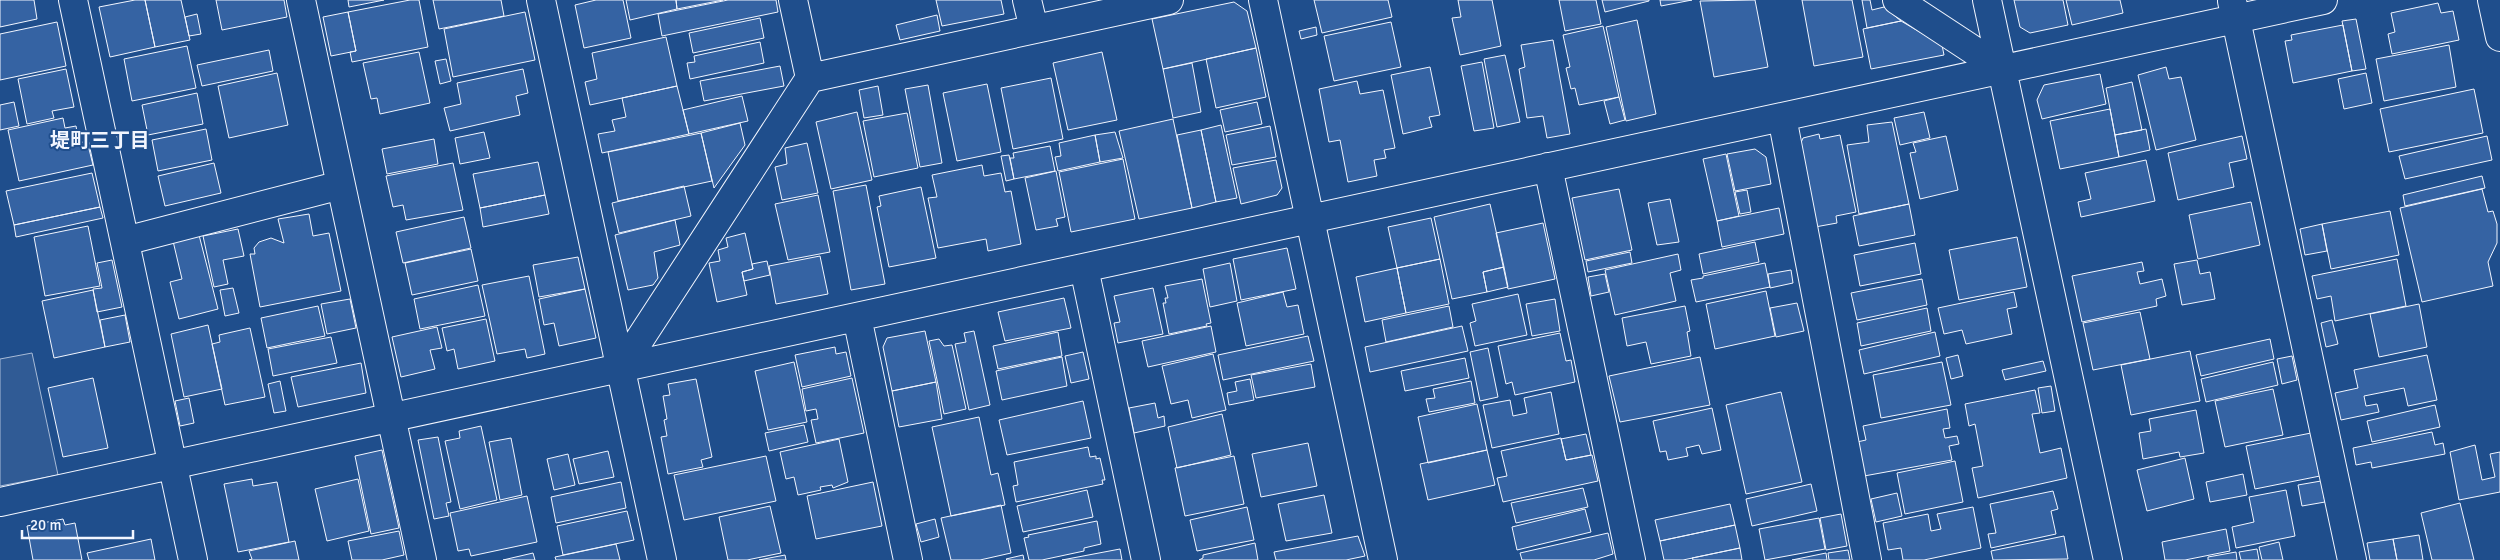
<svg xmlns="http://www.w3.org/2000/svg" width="2500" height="560" viewBox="0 0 2500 560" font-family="Signika,'Noto Sans JP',sans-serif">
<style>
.green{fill:#305b95;stroke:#a8bbd7}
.building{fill:#3563a3;stroke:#f2f6ff}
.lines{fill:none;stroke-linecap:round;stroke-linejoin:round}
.minor-casing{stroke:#f2f6ff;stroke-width:30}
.tertiary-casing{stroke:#f2f6ff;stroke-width:30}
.minor{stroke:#1f4e8c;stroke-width:28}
.tertiary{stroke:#1f4e8c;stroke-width:28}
.labels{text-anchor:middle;stroke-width:4;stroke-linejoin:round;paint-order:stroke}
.neighbourhood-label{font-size:20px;font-weight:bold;fill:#f2f6ff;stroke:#1f4e8c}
</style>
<rect width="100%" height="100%" fill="#1f4e8c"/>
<path class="green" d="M32 353 58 475 0 486V359Z"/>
<path class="building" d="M0 0H34L37 19 0 27Z
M135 0H145L155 47 110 57 99 7Z
M145 0H181L190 40 155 47Z
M216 0H284L287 17 222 30Z
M348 0H384L349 7Z
M410 0H419L428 47 352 62 350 52 356 51 348 12Z
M433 0H501L504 16 439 29Z
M596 0H623L631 38 584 48 575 5Z
M626 0H676L677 9 630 20Z
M676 0H723L677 9Z
M728 0H776L778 12 662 36 658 14Z
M936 0H1001L1004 14 942 26Z
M1314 0H1388L1392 17 1322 33Z
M1458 0H1492L1501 46 1460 55 1452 18 1461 17Z
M1559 0H1596L1601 24 1565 31Z
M1602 0H1649V1L1605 12Z
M1660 0H1692L1661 6Z
M1755 0 1768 67 1714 77 1700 1Z
M1802 0H1852L1863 57 1814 66Z
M1862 0H1870L1872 10 1884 7 1901 21 1867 28Z
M2014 0H2063L2068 25 2030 33 2020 27Z
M2066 0H2120L2123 13 2072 25Z
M1234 2 1247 11 1256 48 1163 69 1152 19Z
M2438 3 2441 13 2453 11 2459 40 2392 54 2388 34 2395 32 2391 13Z
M348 12 356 51 331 56 323 17Z
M525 12 535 60 453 77 444 29Z
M197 14 201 34 189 36 185 17Z
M937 15 940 31 900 40 896 25Z
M760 18 764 38 693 53 689 33Z
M2356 19 2366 69 2352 71 2342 21Z
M1637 20 1656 114 1626 121 1606 27Z
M1901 21 1942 45 1944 55 1871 69 1863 29Z
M57 22 66 66 0 80V34Z
M1391 22 1401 67 1334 81 1324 36Z
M2343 25 2352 71 2293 83 2285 41 2292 40 2291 35Z
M1603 26 1619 97 1579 105 1575 88 1571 89 1566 68 1570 67 1563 35Z
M1316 27 1317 35 1301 39 1299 31Z
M666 37 677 86 590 105 585 82 597 79 592 53Z
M1553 40 1570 134 1547 138 1543 116 1527 118 1519 69 1525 67 1521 45Z
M760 42 764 63 690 79 687 63 695 62 694 56Z
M2449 45 2456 87 2384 101 2376 59Z
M187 46 196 88 132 101 124 59Z
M1256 48 1266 97 1216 108 1206 59Z
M269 50 273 71 202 86 197 65Z
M419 52 430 103 380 114 377 98 371 99 363 63Z
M1102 52 1117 120 1068 130 1053 63Z
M1505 55 1520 122 1497 127 1484 59Z
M446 59 451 81 440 84 435 61Z
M1482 62 1494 128 1474 131 1461 66Z
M1192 63 1201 112 1173 118 1163 69Z
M780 66 784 86 704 101 700 81Z
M1430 67 1440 115 1429 117 1432 127 1403 134 1391 75Z
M2166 67 2169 79 2181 77 2196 140 2156 150 2138 75Z
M66 69 74 107 52 111 54 118 27 124 18 79Z
M523 69 528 93 516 96 520 115 450 131 444 108 461 104 457 83Z
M277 73 288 125 229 138 218 86Z
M2366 73 2372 103 2344 109 2338 79Z
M2100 74 2106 104 2042 119 2037 100 2044 85Z
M1051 78 1063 139 1013 149 1001 88Z
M1357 81 1360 94 1383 90 1395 148 1384 150 1386 158 1374 160 1377 176 1348 182 1340 140 1329 142 1319 89Z
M2132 82 2142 130 2115 135 2106 88Z
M987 84 1001 152 957 161 943 93Z
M928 85 942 163 920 167 905 89Z
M677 86 689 134 602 153 598 134 615 131 612 120 626 117 622 98Z
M878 86 883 115 864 118 859 90Z
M2474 89 2483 133 2389 152 2380 109Z
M197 93 203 124 148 135 142 105Z
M742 96 748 121 689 134 683 110Z
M1619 97 1625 120 1610 124 1604 101Z
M14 102 19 126 0 130V105Z
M1257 102 1262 124 1225 132 1220 110Z
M2110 109 2119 157 2060 169 2050 121Z
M857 112 872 180 831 189 816 122Z
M1924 112 1930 138 1900 145 1894 118Z
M907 113 918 168 874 177 863 121Z
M63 118 65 128 76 126 79 143 87 141 93 165 19 181 8 130Z
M1173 119 1192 208 1139 219 1119 131Z
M1892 122 1909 204 1859 214 1847 145 1869 142 1867 125Z
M740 123 745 145 714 188 701 133Z
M1221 125 1237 198 1216 202 1201 130Z
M1270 126 1276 157 1232 165 1226 135Z
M206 129 212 160 158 171 152 140Z
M2146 129 2150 150 2119 157 2115 135Z
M1201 130 1216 202 1192 208 1177 135Z
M484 132 490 158 460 164 455 138Z
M1115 132 1123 158 1100 162 1095 135Z
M701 133 712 181 618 201 608 152Z
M1819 134 1820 139 1840 135 1856 212 1836 216 1837 223 1815 227 1798 150 1803 138Z
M1095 135 1100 162 1058 171 1055 157 1061 156 1059 143Z
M1946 136 1958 190 1920 199 1910 153 1916 152 1913 143Z
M2242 136 2247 159 2229 163 2234 187 2178 200 2168 153Z
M2487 136 2492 160 2405 179 2399 156Z
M434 139 438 164 387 174 382 149Z
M807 143 818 193 782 200 775 167 787 164 785 148Z
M1050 146 1055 171 1014 179 1010 158H1014L1013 153Z
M1755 149 1766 157 1771 184 1735 191 1727 154Z
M1726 154 1739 216 1717 221 1703 159Z
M1009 155 1014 179 1006 181 1001 156Z
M1123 159 1135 219 1071 232 1059 172Z
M1276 160 1282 188 1277 195 1241 204 1233 168Z
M2146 160 2155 201 2081 217 2078 202 2091 199 2085 173Z
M538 162 545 195 480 208 473 174Z
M214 163 221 193 165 206 158 176Z
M453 163 463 210 406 220 403 205 393 207 386 176Z
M982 165 984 176 1001 173 1005 192 1011 191 1021 244 988 251 986 239 938 248 928 198 937 197 932 175Z
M1056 171 1065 217 1056 219 1058 226 1036 230 1025 178Z
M92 173 100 207 14 225 6 191Z
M2482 176 2485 188 2405 206 2403 195Z
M866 185 885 284 851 290 833 191Z
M684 186 691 216 619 233 612 203Z
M921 187 936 258 889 267 877 207 881 206 879 196Z
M1619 189 1632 250 1585 260 1572 198Z
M2482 189 2488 212 2493 211 2497 224V243L2488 262 2493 286 2422 302 2400 208Z
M1747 190 1751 212 1740 214 1735 192Z
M545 195 549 214 483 227 480 208Z
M818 195 830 252 788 260 775 204Z
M1670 199 1679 242 1657 245 1648 203Z
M2251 202 2260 245 2198 259 2189 215Z
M1490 204 1504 267 1483 272 1487 292 1452 299 1434 217Z
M1909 204 1915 235 1859 246 1853 216Z
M100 207 103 218 16 237 14 225Z
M1779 208 1784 234 1722 247 1717 221Z
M2390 211 2399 255 2331 269 2322 224Z
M309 214 313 236 329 233 341 291 260 307 250 254H255L254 248 259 242 271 238 284 243 278 219Z
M464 217 471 248 403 263 396 232Z
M1431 218 1440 259 1397 268 1388 227Z
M675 220 680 245 654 252 658 278 653 285 628 290 615 235Z
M1543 223 1555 279 1508 289 1496 233Z
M2322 224 2327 251 2305 255 2300 229Z
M88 226 100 286 45 296 34 237Z
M238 229 244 256 223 260 228 284 214 287 203 236Z
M745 233 753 269 742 272 747 295 717 302 709 263 720 261 718 250 728 247 726 238Z
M199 235 218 309 179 319 170 282 182 279 173 241Z
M2017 237 2027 287 1959 300 1949 250Z
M1755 242 1759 262 1703 274 1699 254Z
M1915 243 1921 274 1860 286 1854 255Z
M1287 248 1296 289 1241 300 1233 259Z
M471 249 478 281 412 295 405 263Z
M1630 252 1632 263 1588 272 1586 261Z
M1678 254 1681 270 1670 273 1676 301 1615 315 1605 270Z
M820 256 828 294 776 304 769 266Z
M578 257 585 289 539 297 533 265Z
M1440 259 1449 304 1406 313 1397 268Z
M2397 259 2406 306 2335 321 2331 296 2317 299 2312 276Z
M112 260 122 307 97 312 93 289 102 288 97 263Z
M2197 260 2200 274 2210 272 2215 299 2182 305 2174 264Z
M767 261 770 275 744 281 742 272 753 269 752 264Z
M2142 262 2144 271 2137 272 2140 284 2162 279 2166 296 2156 299 2157 306 2082 322 2072 276Z
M1230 263 1237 301 1210 307 1203 269Z
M1765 263 1770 287 1696 302 1691 280 1703 278V276Z
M1504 267 1508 287 1487 292 1483 272Z
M1397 268 1406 313 1365 322 1356 277Z
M1791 270 1793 283 1770 288 1768 274Z
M1605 274 1609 292 1591 296 1588 277Z
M529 276 545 354 527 358 525 349 497 354 482 285Z
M1202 279 1211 323 1206 324 1207 326 1169 334 1163 303H1166L1165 298H1168L1165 286Z
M1922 279 1927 305 1857 320 1851 293Z
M478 285 485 316 420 329 414 299Z
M233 288 239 313 225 316 220 290Z
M1153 288 1163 334 1118 343 1114 323 1120 322 1114 296Z
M585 289 596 338 559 346 554 323 544 325 539 299Z
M93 290 105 347 54 358 42 301Z
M1766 291 1775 336 1715 349 1706 304Z
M1283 292 1287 307 1298 305 1304 334 1246 346 1237 303Z
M2014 292 2017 307 2007 309 2012 334 1966 344 1962 330 1944 334 1938 308Z
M1518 294 1527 335 1475 346 1470 323 1476 321 1472 304Z
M1064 298 1071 328 1005 341 998 312Z
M350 299 356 328 327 334 321 304Z
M1555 299 1560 331 1532 336 1526 304Z
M1797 303 1804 331 1776 337 1770 308Z
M2419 304 2427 347 2379 357 2370 314Z
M318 306 325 336 267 348 261 318Z
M1449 306 1453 327 1386 342 1382 320Z
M1685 306 1690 331 1687 332 1691 356 1651 364 1646 342 1627 346 1622 318Z
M1927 308 1931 331 1861 346 1857 323Z
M2140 312 2150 359 2093 370 2083 323Z
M125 315 130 342 105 347 100 320Z
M486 319 495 361 458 369 454 349 447 351 442 328Z
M2332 320 2338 344 2326 347 2321 323Z
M208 325 222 389 184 397 171 334Z
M1211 326 1216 352 1148 367 1142 341Z
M1462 326 1468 351 1370 372 1365 347Z
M437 327 442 348 430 350 435 369 401 377 392 337Z
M250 328 265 397 225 405 212 344 220 342 219 335Z
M925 331 936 382 892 391 883 347 887 338Z
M974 331 990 405 969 410 955 344 966 342 964 333Z
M1058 332 1062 356 998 369 993 346Z
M1935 332 1940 356 1864 374 1859 350Z
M1560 333 1566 361 1571 360 1575 382 1515 395 1512 382 1506 384 1498 346Z
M1308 336 1314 361 1223 380 1218 355Z
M331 337 337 363 273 376 268 349Z
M939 339 944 346 952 345 966 409 944 414 929 341Z
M2270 339 2274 359 2201 376 2196 355Z
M835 347 836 354 846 352 851 376 802 387 795 355Z
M1488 348 1498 397 1480 401 1470 352Z
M2190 351 2200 401 2131 415 2121 365Z
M1083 352 1089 379 1071 383 1065 356Z
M1213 354 1226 410 1192 418 1188 400 1171 404 1162 366Z
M1958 355 1963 376 1951 379 1946 358Z
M2427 355 2437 400 2408 406 2404 388 2364 396 2366 406 2377 404 2379 412 2341 420 2335 393 2358 388 2354 370Z
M2292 356 2297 380 2282 384 2277 359Z
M1062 357 1067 386 1002 400 996 371Z
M1700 357 1710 405 1620 422 1609 376Z
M1465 358 1469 378 1405 391 1401 371Z
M2043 361 2046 371 2005 380 2002 370Z
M794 362 807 422 768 430 755 371Z
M1942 362 1951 405 1881 418 1873 375Z
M2273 362 2278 385 2206 402 2201 379Z
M361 363 366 393 298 407 291 377Z
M1311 364 1315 387 1256 398 1251 375Z
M93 378 108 448 63 457 48 388Z
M852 378 864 433 816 443 811 420 818 419 816 409 806 411 802 389Z
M696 379 712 457 701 460 703 467 668 474 661 437 667 436 664 420 667 419 663 396 670 395 668 384Z
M1250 379 1254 400 1229 405 1227 393 1237 391 1235 382Z
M280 381 286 411 274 413 268 384Z
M1471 381 1475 403 1429 412 1426 399 1435 398 1433 389Z
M936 382 942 419 899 427 892 391Z
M2051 386 2055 411 2042 413 2038 388Z
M2273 389 2283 435 2225 447 2215 401Z
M2035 390 2040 413 2032 414 2040 453 2061 448 2067 478 1978 498 1972 468 1983 466 1975 424 1969 426 1965 404Z
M1551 392 1559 434 1492 448 1483 405 1510 400 1513 416 1527 413 1524 398Z
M1781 392 1802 482 1746 494 1726 405Z
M189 398 194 423 180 426 175 401Z
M1083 401 1091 438 1007 455 999 420Z
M1155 403 1158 418 1164 416 1165 426 1134 433 1129 408Z
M1477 404 1487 450 1428 463 1418 417Z
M2435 405 2440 427 2372 442 2367 421Z
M1712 408 1721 450 1702 454 1699 445 1686 448 1688 456 1668 460 1666 451 1660 452 1653 421Z
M1947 409 1950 428 1943 429 1945 438 1957 436 1959 444 1949 446 1952 460 1864 476 1857 442 1866 440 1863 426Z
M2196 410 2204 453 2180 457 2179 452 2143 459 2139 433 2151 431 2149 419Z
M1222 414 1231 455 1177 468 1168 427Z
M979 417 991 475 998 473 1005 505 951 516 932 427Z
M804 425 808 442 769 451 765 433Z
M481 426 497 500 460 509 445 441 460 438 459 431Z
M2432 432 2435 445 2443 443 2445 454 2372 468 2371 462 2356 465 2353 448Z
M2311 433 2320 476 2255 489 2246 446Z
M1586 434 1591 455 1566 460 1561 439Z
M438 437 451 502 446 503 449 516 434 519 418 440Z
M511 438 522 495 500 500 489 442Z
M1561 438 1566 460 1592 455 1598 481 1503 502 1497 478 1507 476 1501 451Z
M839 439 848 482 833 488 832 485 820 487 821 490 798 495 794 477 786 479 780 452Z
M1308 443 1317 486 1261 497 1252 454Z
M2475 445 2482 480 2495 477 2490 454 2500 452V492L2459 500 2450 452Z
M1088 447 1090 457 1096 456V459L1100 458 1105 480H1102L1103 484 1016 502 1013 486 1018 485 1014 462Z
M382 450 399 528 371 534 355 456Z
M1487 450 1495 485 1428 500 1420 464Z
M608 451 614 477 579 484 573 459Z
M568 454 575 485 554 490 547 459Z
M766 456 776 501 684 520 674 475Z
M1234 456 1244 504 1185 516 1175 468Z
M2185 458 2194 499 2147 511 2137 470Z
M1955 461 1963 502 1905 514 1897 473Z
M2243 474 2247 495 2210 502 2206 482Z
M252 479 253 486 277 482 289 542 238 552 224 484Z
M358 479 369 531 327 541 315 489Z
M2321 481 2325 502 2302 506 2298 485Z
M621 482 626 508 556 523 551 497Z
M873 482 882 526 816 539 807 496Z
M1811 484 1817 511 1752 526 1746 499Z
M1583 488 1588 507 1516 523 1511 503Z
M1087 490 1093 517 1023 532 1017 506Z
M2286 490 2295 536 2236 548 2232 527 2254 522 2249 497Z
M2053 491 2058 509 2051 511 2056 534 1991 548 1988 534 1996 533 1990 504Z
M1897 493 1902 516 1876 522 1871 499Z
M1324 495 1332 533 1286 541 1278 504Z
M527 496 537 542 471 556 469 549 458 551 450 513Z
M2460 503 2474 560H2432L2421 513Z
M1730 504 1735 525 1660 541 1655 520Z
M1001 505 1011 553 980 560H951L941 518Z
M770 506 781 553 747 560H728L719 517Z
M1247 507 1254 540 1197 551 1190 520Z
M1973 507 1981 548 1924 560H1903L1901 548 1888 550 1883 523 1928 514 1931 531 1941 529 1937 514Z
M1585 509 1591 532 1517 550 1512 527Z
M627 511 634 540 563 555 557 526Z
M1841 514 1847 546 1826 550 1820 518Z
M1819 518 1825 549 1765 560 1759 529Z
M63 519 65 525 75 523 82 560H33L27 526Z
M935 519 939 537 921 542 916 524Z
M1097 521 1101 544 1084 548V551L1042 560H1029L1024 538 1029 537 1028 535Z
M1735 525 1740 548 1683 560H1664L1660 541Z
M2226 529 2230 551 2185 560H2165L2162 542Z
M399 531 404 555 382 560H352L348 541Z
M1608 533 1613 554 1594 560H1522L1520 553Z
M2419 535 2423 560H2397L2393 539Z
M1358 536 1365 556 1346 560H1276L1274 552Z
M2064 536 2068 559 1993 560 1991 551Z
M151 539 155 560H89L87 553Z
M2393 539 2397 560H2370L2367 543Z
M295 541 299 560H249L252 559 249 551Z
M2279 542 2283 560H2262L2259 547Z
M1255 543 1258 560H1199L1203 558V555Z
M616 544 620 560H556L555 557Z
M1740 548 1742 560H1693L1692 558Z
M1120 549 1122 560H1062Z
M2257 549 2259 560H2241L2239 552Z
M1848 550 1850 560H1829L1828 553Z
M2236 552 2237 560H2208V557Z
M533 553 535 560H503Z
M1826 553 1827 560H1792Z
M785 555 786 560H759Z
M1023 555 1024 560H1007L1006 559Z"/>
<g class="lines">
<g class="minor-casing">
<path id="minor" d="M73 0 193 560
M301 0 422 560
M541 0 662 560
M793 0 810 78
M1027 0 1034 29
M1263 0 1383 560
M1897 0 2002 69
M1987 0 2108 560
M2232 1 2352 560
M1782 117 1867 560
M1548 167 1631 560
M125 241 341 185
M1084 268 1146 560
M857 317 908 560
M621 368 810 78 1169 0
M0 502 2323 0"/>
</g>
<g class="tertiary-casing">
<path id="tertiary" d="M2492 0 2500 37"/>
</g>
<use href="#minor" class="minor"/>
<use href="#tertiary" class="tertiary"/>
</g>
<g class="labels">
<g class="neighbourhood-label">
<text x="100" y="147">堤町三丁目</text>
</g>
</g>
<path d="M22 530v8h111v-8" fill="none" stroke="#f2f6ff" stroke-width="2.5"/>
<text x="30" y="530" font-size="15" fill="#f2f6ff" stroke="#1f4e8c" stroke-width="4" paint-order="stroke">20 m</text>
</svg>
